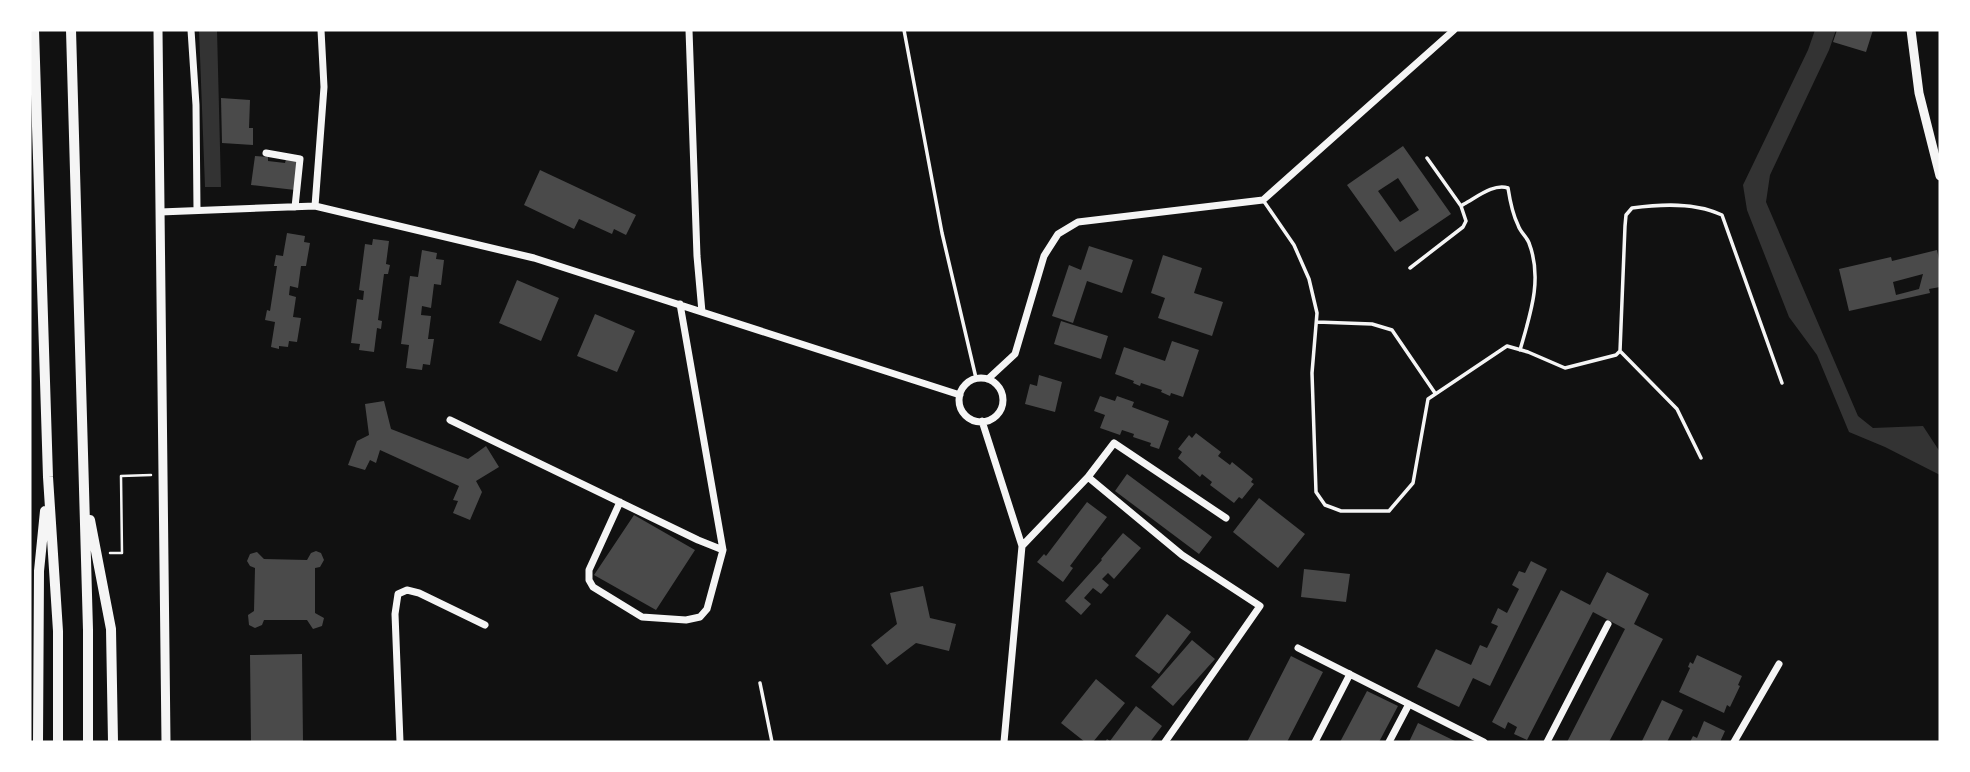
<svg xmlns="http://www.w3.org/2000/svg" width="1970" height="772" viewBox="0 0 1970 772" font-family="'Source Sans 3',sans-serif">
<style>
.water{fill:#333}
.building{fill:#4a4a4a;fill-rule:evenodd}
.lines{fill:none;stroke-linecap:round;stroke-linejoin:round}
.path{stroke:#f5f5f5;stroke-width:2.5}
.service{stroke:#f5f5f5;stroke-width:3.5}
.minor{stroke:#f5f5f5;stroke-width:7}
.tertiary{stroke:#f5f5f5;stroke-width:9}
.trunk{stroke:#f5f5f5;stroke-width:10}
</style>
<rect width="100%" height="100%" fill="#111"/>
<path class="water" d="M199 30H217L221 187H205Z
M1815 30H1836L1829 50 1770 175 1766 202 1858 416 1873 428 1923 426 1940 452V475L1885 447 1849 432 1817 355 1789 317 1747 210 1743 185 1808 50Z"/>
<path class="building" d="M1837 30H1873L1866 52 1833 42Z
M221 98 250 100 249 128H253V145L222 143Z
M1403 146 1451 214 1395 252 1347 185ZM1398 178 1419 210 1400 222 1378 191Z
M255 156 268 157V161L285 163 286 159 298 161 295 190 251 185Z
M540 170 636 215 626 235 614 229 612 234 579 219 574 229 524 205Z
M287 233 305 236 304 242 310 243 306 266H301L298 288 290 286 289 295 296 297 293 317 301 318 297 342 289 341 288 347 279 346V349L271 347 275 322 265 320 267 310 270 311 277 266H274L276 255 283 256Z
M373 239 389 241 386 264 390 265 388 274H384L378 320 382 321 381 329 377 328 374 352 359 350 360 344 351 343 357 299 363 300 364 291 359 290 365 244 372 245Z
M1089 246 1133 260 1122 293 1087 281 1073 323 1052 316 1069 265 1081 270Z
M422 250 437 253 436 259 444 260 441 285 434 284 431 308 422 306 421 315 431 316 428 339H434L430 365 423 364 422 370 406 368 409 345 401 344 410 276 418 277Z
M1937 250 1940 264V287L1929 289 1930 293 1849 311 1839 269 1891 257 1892 261ZM1923 274 1919 289 1896 295 1893 282Z
M1163 255 1202 268 1194 293 1223 302 1212 336 1158 318 1165 298 1151 293Z
M517 280 559 298 541 341 499 323Z
M595 314 635 331 617 372 577 356Z
M1061 321 1108 336 1101 359 1054 344Z
M1172 341 1199 350 1183 397 1171 393 1170 396 1161 392 1162 390 1141 383 1140 386 1133 383 1134 381 1115 374 1124 347 1165 361Z
M1039 375 1062 382 1055 412 1025 404 1030 384 1037 386Z
M1100 396 1115 401 1117 396 1134 402 1132 407 1169 421 1159 449 1150 446 1151 443 1133 437 1134 434 1122 430 1120 435 1100 428 1105 415 1094 411Z
M384 401 391 429 468 459 486 446 499 467 476 481 482 492 470 520 453 513 458 501 453 500 459 486 380 450 376 463 370 460 365 470 348 465 357 441 369 435 365 404Z
M1196 433 1221 452 1218 456 1230 465 1232 462 1253 479 1251 482 1254 484 1242 499 1239 497 1234 503 1210 485 1212 482 1202 474 1200 477 1178 458 1182 452 1178 449 1189 435 1192 438Z
M1127 474 1212 537 1199 554 1115 491Z
M1259 498 1305 534 1278 568 1233 532Z
M1087 502 1107 517 1070 566 1073 568 1063 582 1037 562 1044 554 1046 556Z
M634 515 695 550 656 610 594 575Z
M1123 533 1141 548 1114 579 1108 573 1102 579 1109 585 1101 594 1093 588 1084 598 1091 604 1081 615 1065 601 1102 560 1101 559Z
M316 551 321 553 324 560 320 567 315 568V613L324 618 322 626 313 629 307 620H264L262 625 255 628 249 625 248 615 254 611 255 568 250 566 247 561 250 554 257 552 264 559 307 560 311 553Z
M1531 561 1547 569 1490 686 1473 678 1459 707 1417 687 1436 649 1471 665 1480 645 1487 648 1498 626 1491 623 1498 608 1507 613 1519 589 1512 585 1519 571 1525 573Z
M1304 569 1350 574 1346 602 1301 597Z
M1607 572 1649 594 1634 624 1663 639 1609 742H1567L1625 629 1593 612 1527 740 1514 734 1517 727 1508 722 1505 729 1492 722 1561 590 1590 605Z
M923 586 930 618 956 624 949 651 916 643 887 665 871 645 897 624 890 593Z
M1167 614 1191 632 1159 674 1135 656Z
M1192 640 1215 659 1173 706 1151 687Z
M302 654 303 742H251L250 655Z
M1697 655 1742 676 1738 685 1740 686 1730 707 1727 705 1724 713 1679 692 1690 668 1688 667 1690 662 1693 664Z
M1291 656 1323 672 1287 742H1247Z
M1096 679 1125 703 1093 742H1085L1061 723Z
M1367 691 1398 706 1379 742H1340Z
M1662 700 1683 710 1667 742H1644L1642 741Z
M1136 706 1162 726 1150 742H1105L1107 739 1110 741Z
M1704 721 1725 731 1720 742H1690L1693 736 1697 738Z
M1418 723 1457 742H1409Z"/>
<g class="lines">
<path class="path" d="M110 553H122L121 476 151 475"/>
<path class="service" d="M904 30 942 233 976 378
M1427 158 1461 206
M1263 200 1294 245 1309 279 1317 313 1312 373 1316 492 1325 505 1341 511H1389L1413 483 1428 399 1507 346 1528 352 1565 368 1616 355 1620 351 1625 226 1626 215 1632 208C1661 204 1695 202 1722 215L1782 383
M1410 268 1463 227 1466 221 1461 206 1464 204C1477 197 1494 183 1508 188 1510 201 1512 213 1518 225 1520 232 1527 237 1529 243 1543 279 1530 315 1520 350
M1317 322 1372 324 1392 330 1435 393
M1620 351 1677 409 1701 458
M760 683 772 742"/>
<path class="minor" d="M191 30 196 105 197 210
M689 30 697 256 702 312
M266 153 300 159 295 207
M315 206 324 87 321 30
M160 212 315 206 534 258 960 395
M959 400a22 22 0 1 1 44 0a22 22 0 1 1-44 0Z
M988 379 1015 354 1044 256 1058 234 1078 222 1263 200 1454 30
M450 420 698 540 723 550 680 304
M982 421 1022 546 1004 742
M1088 477 1114 443 1226 518
M620 502 589 570V580L593 587 642 617 686 620 700 617 707 609 723 550
M1022 546 1088 477 1182 555 1260 606 1165 742
M1298 648 1484 742
M400 742 395 614 398 594 407 590 419 593 485 625
M1315 742 1350 674
M1389 742 1409 704
M1547 742 1608 624
M1734 742 1779 664"/>
<path class="tertiary" d="M158 30 166 742
M1911 30 1919 93 1940 176"/>
<path class="trunk" d="M34 30 48 477 58 631V742
M71 30 88 630V742
M90 520 111 629 113 742
M38 742 39 571 45 511"/>
</g>
<rect width="1970" height="772" fill="none" stroke="#ffffff" stroke-width="63"/>
</svg>
